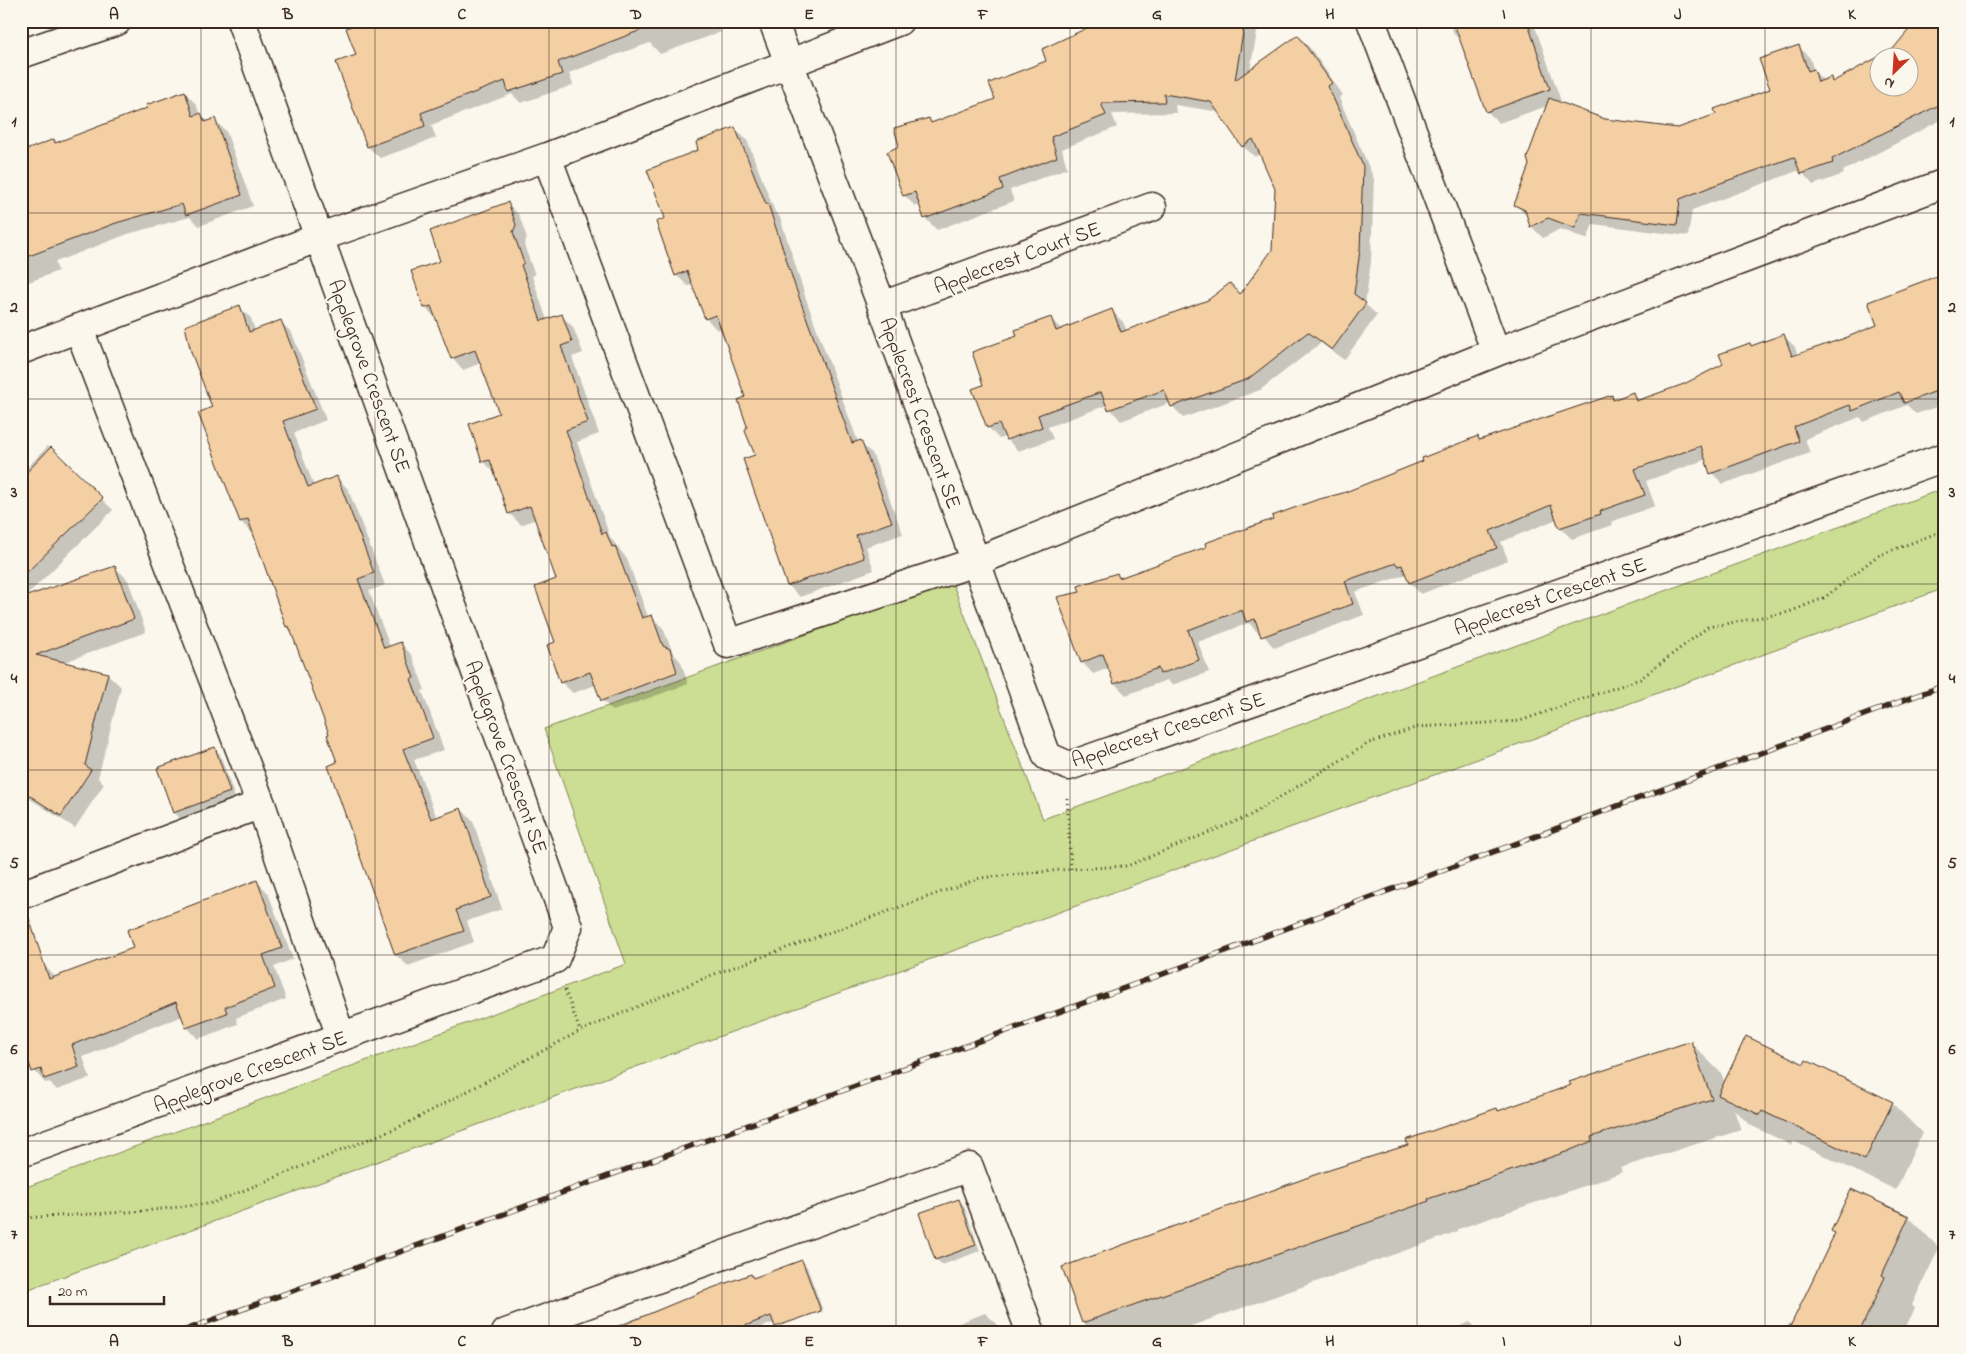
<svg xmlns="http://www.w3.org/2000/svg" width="1966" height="1354" viewBox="0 0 1966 1354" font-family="'Indie Flower',sans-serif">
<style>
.green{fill:#cbde93;stroke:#838458}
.shadow{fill:#0003}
.building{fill:#f4cfa4;stroke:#3b2a1e;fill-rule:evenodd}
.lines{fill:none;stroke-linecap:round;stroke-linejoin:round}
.minor-casing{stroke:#3b2a1e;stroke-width:31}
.path{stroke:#3b2a1e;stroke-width:3;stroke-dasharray:1 4;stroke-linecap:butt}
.minor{stroke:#fbf7ec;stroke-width:28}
.rail-casing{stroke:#3b2a1e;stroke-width:5.5}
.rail{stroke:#fbf7ec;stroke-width:4;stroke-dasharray:11;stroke-linecap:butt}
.grid{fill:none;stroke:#3b2a1e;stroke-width:1;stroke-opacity:0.55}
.labels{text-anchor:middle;stroke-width:4.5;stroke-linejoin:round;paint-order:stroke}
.street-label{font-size:21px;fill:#3b2a1e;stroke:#fbf7ec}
.neatline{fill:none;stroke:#3b2a1e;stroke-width:2}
.grid-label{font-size:16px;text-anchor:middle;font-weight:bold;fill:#3b2a1e}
</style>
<rect width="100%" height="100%" fill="#fbf7ec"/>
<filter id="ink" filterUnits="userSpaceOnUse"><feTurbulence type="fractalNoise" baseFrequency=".02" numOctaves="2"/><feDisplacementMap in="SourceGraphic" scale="10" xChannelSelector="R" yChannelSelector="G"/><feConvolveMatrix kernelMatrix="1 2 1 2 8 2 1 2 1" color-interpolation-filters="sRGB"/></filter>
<g filter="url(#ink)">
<path class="green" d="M1945 488V588L21 1292V1189L626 964 544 729 952 582 1043 819Z"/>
<path class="shadow" d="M370 21H717L721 32 660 54 650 43 621 53 569 73 573 85 521 103 512 94 431 125 436 138 380 158 368 147 338 63 357 56Z
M1105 21H1259L1250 71 1298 37 1310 48 1343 95 1339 98 1374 179 1371 262 1365 304 1377 315 1344 360 1321 343 1260 390 1183 418 1170 403 1121 421 1107 405 1048 427 1053 439 1018 451 1005 437 999 439 988 427 985 386 1019 337 1050 318 1062 330 1112 311 1123 322 1127 331 1208 301 1230 284 1241 295 1273 250 1276 189 1261 153 1255 157 1243 146 1220 112 1175 105 1176 113 1112 114 1117 127 1062 149 1067 168 1010 190 1014 201 937 230 925 218 921 205 915 206 904 195 900 146 929 119 933 124 997 100Z
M1449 21H1533L1561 101 1556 102 1604 120 1678 129 1718 114 1771 90 1798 46 1810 58 1814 71 1824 81 1830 79 1834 83 1878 59V88H1908L1945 21V118L1843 171 1844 174 1813 185 1800 170 1692 210 1688 236 1593 224 1587 239 1560 229 1543 238 1532 227 1528 217 1516 205 1530 165 1547 106 1499 123 1487 111 1462 43 1454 34Z
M184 92 196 104 200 115 209 122 214 120 226 131 253 206 199 226 190 217 128 234 55 262 58 271 21 285V153L54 141 57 143 149 109Z
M735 129 747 140 775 212 780 217 806 299 858 442 872 453 903 534 866 547 874 570 800 597 788 585 748 426 746 398 722 328 717 330 706 318 693 285 688 286 676 275 667 219 700 151Z
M508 204 519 215 527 238 524 245 535 275 532 276 547 320 561 315 573 327 583 353 572 357 599 434 577 442 610 537 627 559 648 617 651 616 663 628 673 653 681 662 688 684 613 711 602 700 596 685 573 693 561 682 556 643 558 580 536 519 521 525 509 513 495 473 483 461 501 414 481 363 463 370 452 358 437 319 425 308 442 261Z
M1945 274V404L1916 414 1907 405 1864 422 1860 417 1805 439 1810 453 1723 484 1712 473 1707 459 1646 481 1655 506 1611 522 1612 525 1572 539 1560 528 1557 519 1501 542 1508 560 1421 594 1410 583 1407 574 1355 592 1364 615 1274 648 1261 632 1258 633 1249 623 1198 642 1209 672 1172 685 1167 680 1126 695 1115 684 1109 668 1093 674 1082 662 1081 592 1117 574 1121 579 1208 548 1425 462 1478 438 1481 441 1612 397 1615 401 1632 393 1640 401 1685 385 1725 365 1749 344 1752 347 1784 336 1795 347 1798 356 1878 326Z
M239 307 251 318 255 331 281 322 292 333 326 420 294 433 314 486 337 478 348 489 385 585 369 591 390 647 400 643 412 655 425 690 422 691 444 750 414 760 437 818 461 809 473 821 502 909 467 921 474 942 408 966 396 955 330 767 339 763 331 735 292 632 287 627 254 532 252 533 241 522 214 408Z
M48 446 113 510 24 598 115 567 128 580 146 632 62 663 108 674 121 687 98 778 104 784 75 828 21 793V474Z
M214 749 220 754 235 798 180 818 174 812Z
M257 881 268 893 293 959 274 967 286 999 236 1018 238 1024 198 1039 187 1027 183 1016 134 1034 118 1043 83 1057 90 1078 57 1090 49 1082 45 1083 32 1068 21 1072V971L43 964 56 978 135 948Z
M1691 1043 1721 1073 1725 1083 1805 1065 1892 1103 1922 1133 1896 1190 1793 1141 1791 1145 1750 1125 1734 1110 1741 1130 1620 1168 1622 1172 1596 1182 1458 1229V1231L1432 1241 1171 1333H1093L1083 1322 1409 1146 1497 1110 1499 1112Z
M1852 1191 1909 1217 1939 1248 1912 1305 1915 1308 1903 1333H1784L1789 1323 1792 1324 1836 1234 1833 1231Z
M959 1200 964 1206 980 1251 942 1265 936 1259Z
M802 1261 807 1267 823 1311 780 1325 776 1322 746 1333H597L751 1275 754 1279Z
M985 1313 997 1324 1000 1333H933Z
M1470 1322 1481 1333H1444Z"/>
<path class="building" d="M366 21H656L657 24 558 62 562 74 508 92 505 81 421 113 425 126 367 147 336 62 356 55 346 28Z
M1102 21H1245L1235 80 1298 35 1332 83 1328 86 1363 166 1360 250 1354 294 1366 303 1332 350 1308 332 1248 379 1171 407 1164 390 1108 410 1101 392 1038 415 1042 427 1006 440 999 424 987 428 972 389 983 385 972 352 1017 336 1015 330 1051 317 1056 331 1112 309 1121 332 1208 300 1230 283 1240 294 1272 250 1275 189 1253 139 1242 147 1211 102 1164 94 1165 102 1101 103 1106 115 1051 137 1057 157 1000 179 1003 189 924 219 915 192 903 196 887 152 899 146 894 128 929 118 931 123 995 99 989 83 1046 61 1042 49Z
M1453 21H1527L1550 89 1486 112Z
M1916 21H1945V102L1832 159 1833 163 1801 174 1794 157 1715 185 1680 199 1677 225 1581 213 1575 228 1548 218 1530 227 1525 210 1514 205 1529 165 1527 158 1549 98 1605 119 1678 128 1716 114 1714 109 1770 89 1759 59 1799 45 1808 71 1814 69 1818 82 1831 77 1832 82 1893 49ZM1878 58H1908V88H1878Z
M185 91 193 116 201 113 205 122 215 118 242 195 186 215 182 204 116 223 21 259V152L54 139 55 143 147 108 146 105Z
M735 127 766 204H768L795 286 852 443 861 440 892 522 856 535 864 558 787 586 743 459 755 455 745 431 747 426 738 400 745 397 716 315 705 319 687 271 675 276 656 222 665 218 647 170 698 150 696 142Z
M508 202 516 225 513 232 524 263 521 265 541 321 562 314 572 342 561 346 588 422 566 430 602 534 606 532 612 547 615 546 642 618 652 615 663 646 670 649 677 672 601 701 590 672 560 683 547 645 555 642 535 587 556 579 530 506 508 514 490 460 482 462 469 424 499 413 475 350 451 359 431 306 424 308 411 271 440 261 430 231Z
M1945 273V388L1904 403 1899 392 1852 411 1850 405 1794 427 1799 441 1710 474 1701 446 1635 469 1645 495 1600 511 1601 514 1559 528 1551 505 1490 531 1497 548 1409 583 1402 565 1398 566 1396 563 1345 581 1353 604 1261 637 1255 619 1246 622 1242 610 1188 630 1199 660 1160 674 1158 668 1114 684 1103 654 1081 663 1057 597 1080 592 1078 586 1117 573 1119 578 1206 547 1205 543 1273 519 1272 516 1316 500 1343 493 1423 461 1422 458 1478 436 1479 440 1612 395 1613 400 1633 392 1636 401 1684 384 1723 364 1719 354 1750 343 1751 346 1784 334 1792 356 1845 338 1877 325 1868 302Z
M240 305 249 332 281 320 316 409 283 421 308 487 337 476 374 573 358 579 384 648 401 642 414 678 411 679 433 738 403 749 431 819 461 808 491 897 456 910 464 931 395 955 328 766 337 762 327 735 329 734 289 626 286 627 248 519 240 522 198 413 212 407 191 352 185 326Z
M51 447 103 498 21 578V478Z
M115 566 134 619 36 655 108 673 85 765 91 770 61 816 21 790V598Z
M215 747 230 792 173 813 157 768Z
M257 880 282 948 263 955 275 988 225 1007 227 1013 186 1028 176 1002 72 1045 79 1067 44 1079 41 1069 32 1072 21 1039V913L27 912 49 979 133 948 127 930Z
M1746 1036 1804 1064 1806 1060 1893 1102 1865 1160 1762 1111 1760 1115 1718 1095Z
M1691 1041 1712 1099 1591 1137 1592 1141 1566 1152 1428 1199 1429 1201 1401 1211 1082 1323 1062 1267 1317 1174 1408 1145 1406 1140 1497 1108 1498 1111 1571 1085 1569 1082Z
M1851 1189 1909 1216 1882 1275 1885 1277 1859 1333H1787L1835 1233 1831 1231Z
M959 1199 976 1245 935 1260 919 1213Z
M802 1260 821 1311 775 1327 771 1316 726 1333H603L704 1291 751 1274 753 1278Z"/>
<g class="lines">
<g class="minor-casing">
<path id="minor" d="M773 21 882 306 1047 756 1069 766 1945 457
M1371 21 1496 352
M21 54 117 21
M547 157 728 644 975 562 1496 352 1945 183
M882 306 1152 207
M79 329 261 804 341 1037
M21 350 320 237 547 157 899 21
M21 895 261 804
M21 1153 555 959 568 927 241 21
M506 1333 969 1167 1031 1333"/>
</g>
<path class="path" d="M1067 798 1071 869 1127 866 1249 816 1369 743 1418 727 1520 721 1640 679 1708 627 1789 612 1824 598 1877 556 1945 530
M565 990 580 1031
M21 1218 144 1211 213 1203 406 1124 580 1031 712 975 980 878 1071 869"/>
<use href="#minor" class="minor"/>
<g class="rail-casing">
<path id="rail" d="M177 1333 1152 978 1945 685"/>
</g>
<use href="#rail" class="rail"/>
</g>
</g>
<path class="grid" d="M201 21V1333M375 21V1333M549 21V1333M722 21V1333M896 21V1333M1070 21V1333M1244 21V1333M1417 21V1333M1591 21V1333M1765 21V1333M21 213H1945M21 399H1945M21 584H1945M21 770H1945M21 955H1945M21 1141H1945"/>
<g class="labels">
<g class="street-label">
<text transform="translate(1017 257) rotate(-20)" y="7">Applecrest Court SE</text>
<text transform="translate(370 376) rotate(70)" y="7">Applegrove Crescent SE</text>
<text transform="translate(921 413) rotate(70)" y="7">Applecrest Crescent SE</text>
<text transform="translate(1550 596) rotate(-19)" y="7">Applecrest Crescent SE</text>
<text transform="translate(1168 729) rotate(-18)" y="7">Applecrest Crescent SE</text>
<text transform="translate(507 757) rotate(70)" y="7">Applegrove Crescent SE</text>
<text transform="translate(250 1071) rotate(-20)" y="7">Applegrove Crescent SE</text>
</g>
</g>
<rect width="1966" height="1354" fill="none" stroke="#fbf7ec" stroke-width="55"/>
<g transform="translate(1894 72) rotate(205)"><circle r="24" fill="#fbf7ec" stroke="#aea59a"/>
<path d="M0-4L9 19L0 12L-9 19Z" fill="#c8321e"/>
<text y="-8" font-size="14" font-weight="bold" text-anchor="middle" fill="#3b2a1e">N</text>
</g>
<path d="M50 1296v8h114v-8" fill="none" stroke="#3b2a1e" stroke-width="2.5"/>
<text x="58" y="1296" font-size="15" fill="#3b2a1e" stroke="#fbf7ec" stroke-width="4" paint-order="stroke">20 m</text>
<rect x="28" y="28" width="1910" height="1298" class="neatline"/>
<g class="grid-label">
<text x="114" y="19">A</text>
<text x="288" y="19">B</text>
<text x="462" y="19">C</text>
<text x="636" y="19">D</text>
<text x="809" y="19">E</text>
<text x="983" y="19">F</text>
<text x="1157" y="19">G</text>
<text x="1330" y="19">H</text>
<text x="1504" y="19">I</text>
<text x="1678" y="19">J</text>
<text x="1852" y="19">K</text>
<text x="14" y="126">1</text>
<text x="1952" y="126">1</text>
<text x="14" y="312">2</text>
<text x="1952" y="312">2</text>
<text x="14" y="497">3</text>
<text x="1952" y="497">3</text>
<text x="14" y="683">4</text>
<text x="1952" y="683">4</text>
<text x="14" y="868">5</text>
<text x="1952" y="868">5</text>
<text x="14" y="1054">6</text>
<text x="1952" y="1054">6</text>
<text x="14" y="1239">7</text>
<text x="1952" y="1239">7</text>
<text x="114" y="1346">A</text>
<text x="288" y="1346">B</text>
<text x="462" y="1346">C</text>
<text x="636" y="1346">D</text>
<text x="809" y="1346">E</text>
<text x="983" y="1346">F</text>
<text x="1157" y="1346">G</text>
<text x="1330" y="1346">H</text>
<text x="1504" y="1346">I</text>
<text x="1678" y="1346">J</text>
<text x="1852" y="1346">K</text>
</g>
</svg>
